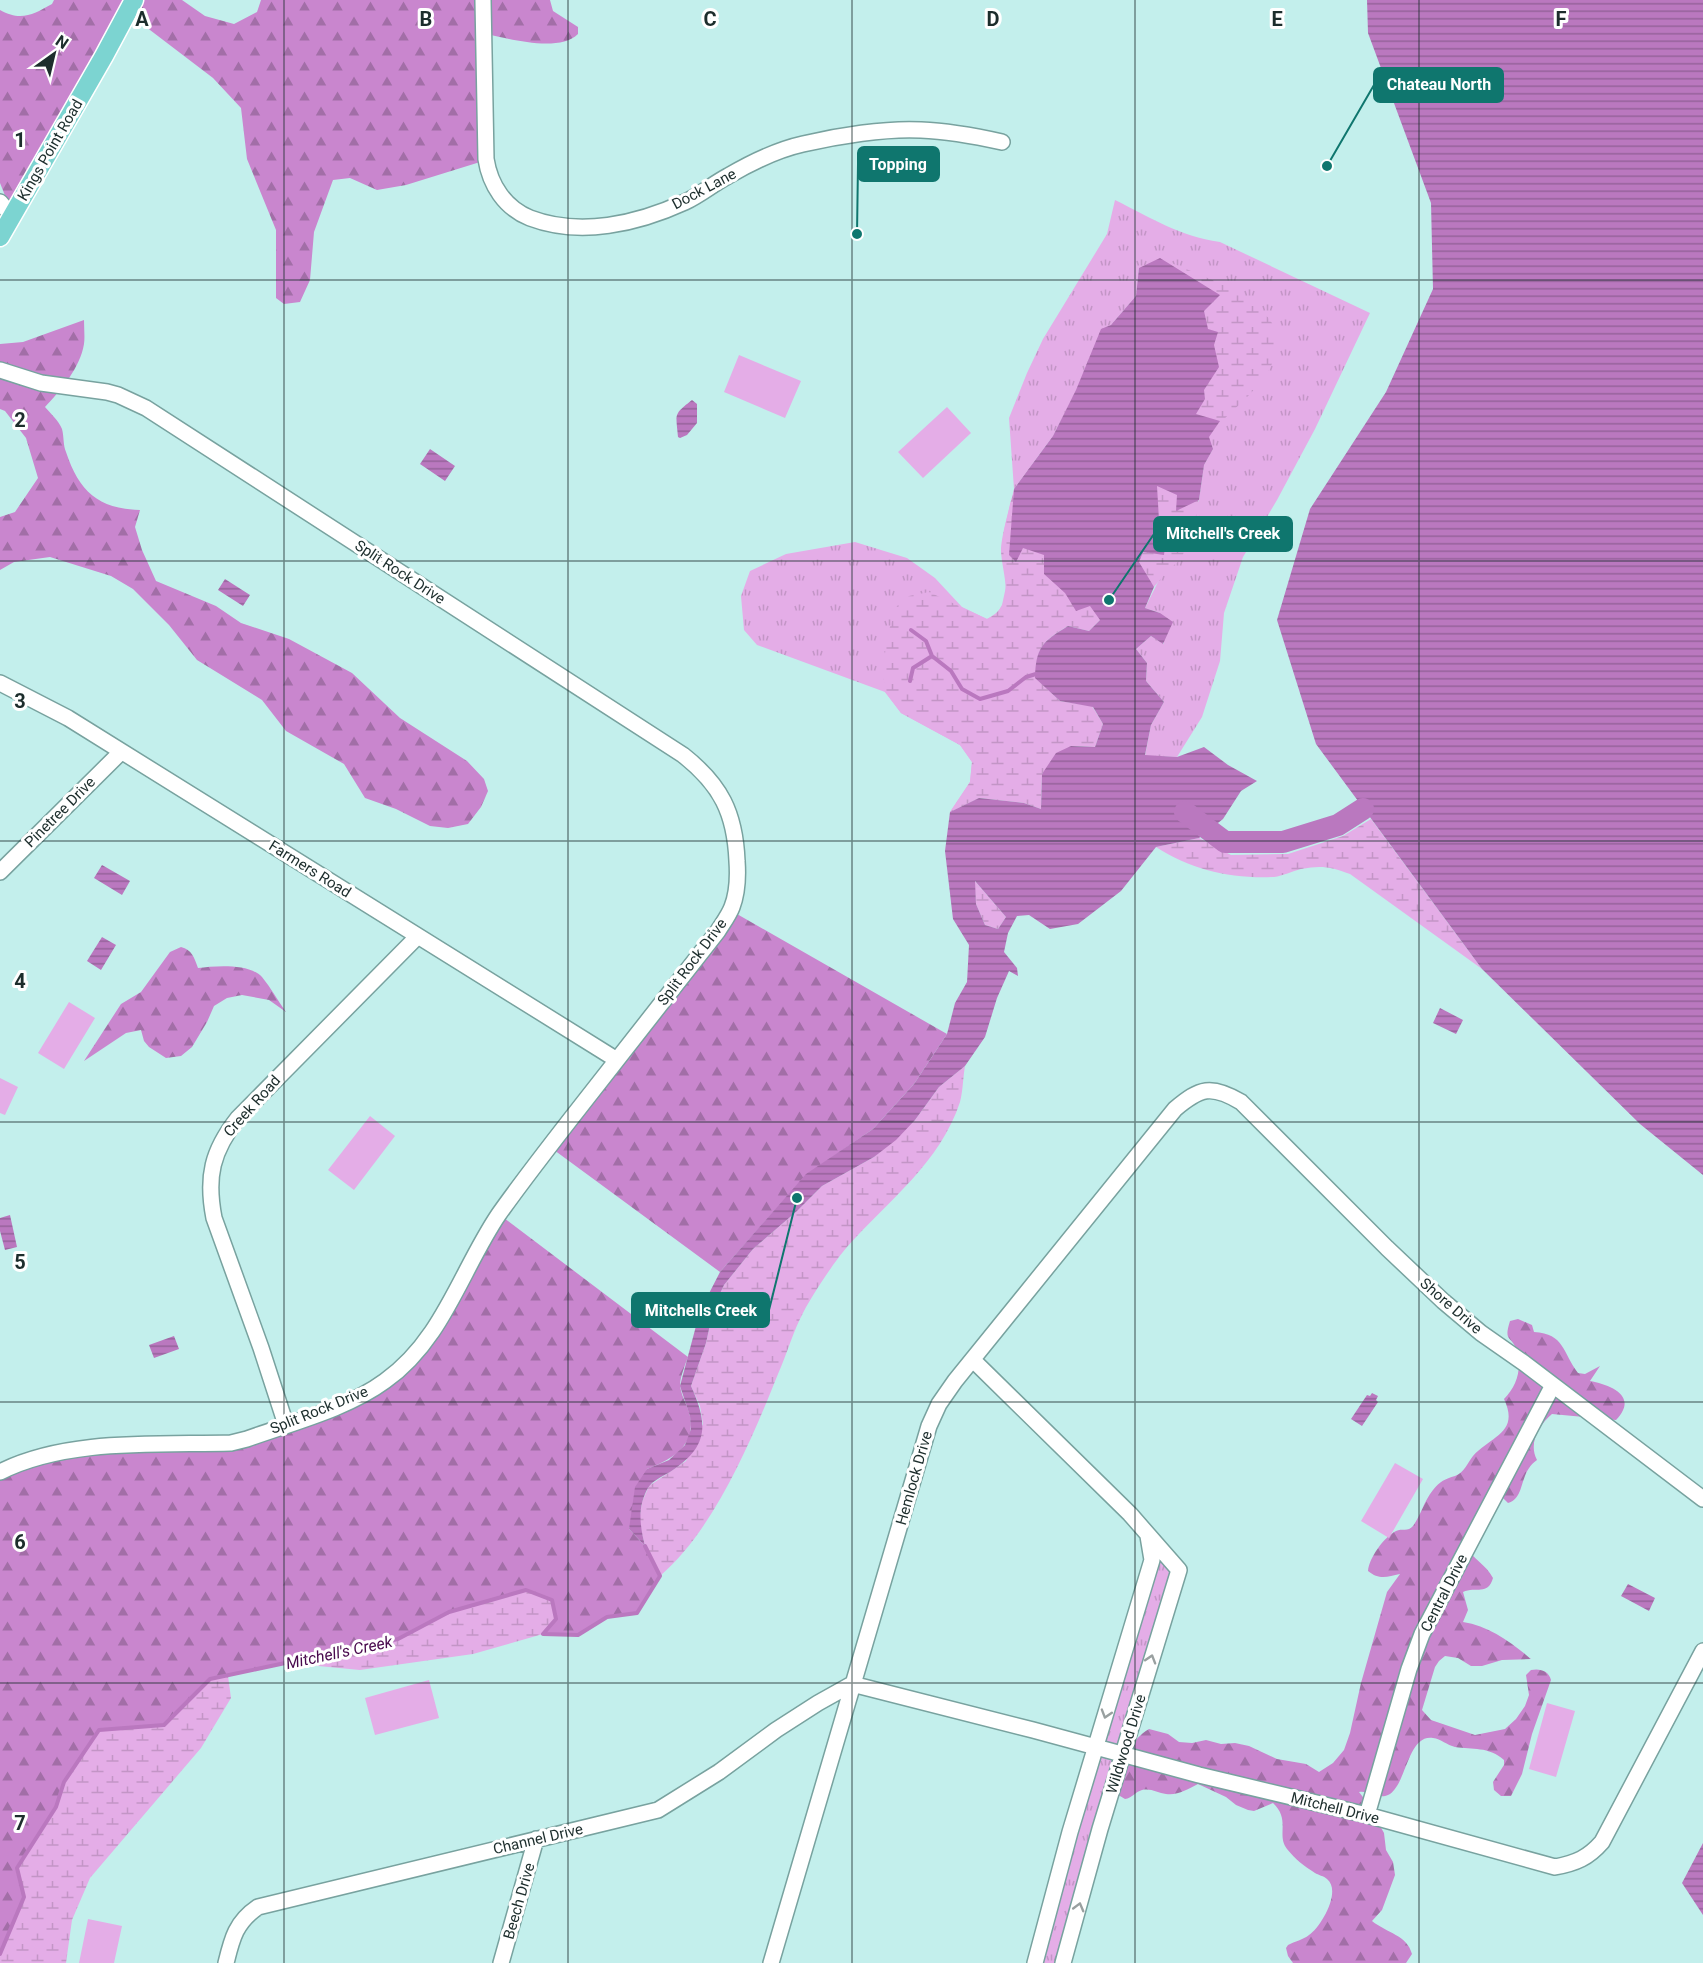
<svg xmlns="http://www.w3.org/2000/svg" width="1703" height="1963" viewBox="0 0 1703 1963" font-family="Roboto,sans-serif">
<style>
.grass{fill:url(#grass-tufts)}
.forest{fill:url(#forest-firs)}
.wetland{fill:url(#wetland-marsh)}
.pitch{fill:#e4ade7}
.water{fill:url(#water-rules);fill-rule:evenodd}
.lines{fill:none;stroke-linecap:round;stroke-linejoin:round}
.stream{stroke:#ba78bf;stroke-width:4}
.river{stroke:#ba78bf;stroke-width:22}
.minor-casing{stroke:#78a29f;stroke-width:18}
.major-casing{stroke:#fff;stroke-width:21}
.minor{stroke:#fff;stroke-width:15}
.major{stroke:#7cd4d1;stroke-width:18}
.oneway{stroke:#99a0a0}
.grid{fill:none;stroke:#1c2d2c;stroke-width:1.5;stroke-opacity:0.55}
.labels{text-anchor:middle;stroke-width:6;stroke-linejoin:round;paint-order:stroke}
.street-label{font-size:15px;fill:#1c2d2c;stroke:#fff}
.water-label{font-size:16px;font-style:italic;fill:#48094d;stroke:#fff}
.grid-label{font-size:20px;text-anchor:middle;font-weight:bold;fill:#1c2d2c;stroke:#fff;stroke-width:6;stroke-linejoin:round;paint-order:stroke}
.leader{fill:none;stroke:#0f766e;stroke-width:2}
.callout-dot{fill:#0f766e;stroke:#fff;stroke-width:2}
.callout{fill:#0f766e;stroke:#0f766e;stroke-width:2}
.callout-label{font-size:16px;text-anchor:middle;font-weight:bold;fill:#fff}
</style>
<defs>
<pattern id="grass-tufts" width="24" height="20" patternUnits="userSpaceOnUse" patternTransform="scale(1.5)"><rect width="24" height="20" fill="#e4ade7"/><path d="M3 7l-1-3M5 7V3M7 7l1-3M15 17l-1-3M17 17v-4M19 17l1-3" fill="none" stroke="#c395c6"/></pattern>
<pattern id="forest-firs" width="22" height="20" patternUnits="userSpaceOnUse" patternTransform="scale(1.5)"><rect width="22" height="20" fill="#c986ce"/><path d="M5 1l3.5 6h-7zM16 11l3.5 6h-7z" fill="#a26ea7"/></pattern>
<pattern id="wetland-marsh" width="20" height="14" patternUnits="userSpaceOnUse" patternTransform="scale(1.5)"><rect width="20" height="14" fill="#e4ade7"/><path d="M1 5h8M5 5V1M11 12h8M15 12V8" fill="none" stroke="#c395c6"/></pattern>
<pattern id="water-rules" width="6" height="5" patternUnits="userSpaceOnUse" patternTransform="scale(1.5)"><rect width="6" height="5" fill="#ba78bf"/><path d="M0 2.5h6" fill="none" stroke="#96639b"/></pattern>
</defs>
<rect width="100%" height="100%" fill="#c3efec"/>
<path class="grass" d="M1115 200C1151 218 1179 236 1220 242L1370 313 1315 429 1277 500 1243 557 1224 613 1220 661 1202 717 1177 757 1145 756 1151 725 1164 702 1146 681 1147 663 1136 649 1151 636 1164 644 1160 613 1145 608 1199 500 1204 465 1213 449 1139 268 1136 296 1111 325 1053 436 1014 489 1016 562 979 798 950 812 970 782 972 762 960 745 901 713 885 692 757 645 744 630 741 596 750 571 786 554 855 542 907 558 935 578 962 607 987 619 997 614 1002 605 1007 582 1001 550 1005 526 1014 489 1009 418 1027 373 1043 339 1107 234Z
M1148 1536 1179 1570 1063 1963H1035L1152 1560Z"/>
<path class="forest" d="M54 0H128L8 203 0 183V10C21 22 34 14 52 4Z
M136 0H182L205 16 234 24 257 12 261 0H550L553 11 578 27V34C560 52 514 40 491 35L493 158 406 185 377 190 350 178 333 180 314 232 310 280 300 302 284 304 276 298V230L247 159 241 108 213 78 129 14Z
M84 320C84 328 85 337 84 344 80 368 61 390 45 407 50 413 59 421 62 429 64 436 63 445 66 452 79 491 98 509 140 510L135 527 142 550 156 581 216 606 241 623 289 639 352 673 400 718 467 761 484 779 488 791 481 807 468 824 448 828 430 826 396 809 365 798 344 764 286 731 262 700 197 660 169 625 133 589 111 576 50 557 14 562 0 570V517L15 512 38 478 26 438 5 411 0 409V344L23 342Z
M730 910 947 1034 914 1084 873 1129 806 1175 720 1272 554 1150Z
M181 947C192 950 194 957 198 968 215 966 249 963 262 977 271 988 278 1001 286 1012L269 1000 242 995 227 998 214 1006 207 1022 192 1047 181 1056 166 1058 149 1047 144 1041 141 1030 126 1033 84 1061 121 1004 141 992 170 952Z
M504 1218 688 1357C685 1365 681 1375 680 1384 680 1394 688 1406 690 1416 696 1446 671 1460 647 1469L629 1529 645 1546 660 1576 637 1613 607 1617 578 1635 543 1634 556 1619 449 1612 398 1639 210 1679 164 1725 99 1730 64 1782 56 1807 17 1868 24 1897 0 1954V1472L48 1454 231 1443 351 1405 413 1356Z
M1518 1319 1532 1325 1534 1332C1565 1334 1562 1352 1578 1373L1585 1374 1600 1366 1590 1381C1611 1385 1639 1396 1616 1420L1552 1414C1539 1425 1528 1443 1537 1460 1518 1473 1526 1498 1508 1503L1502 1497 1506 1491 1465 1547C1474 1559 1486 1565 1493 1578 1488 1596 1476 1586 1463 1592L1468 1610 1463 1622C1489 1626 1511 1642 1531 1659L1502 1660 1482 1666H1471L1458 1658 1445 1656 1439 1661 1435 1667 1422 1710 1431 1720 1475 1735 1505 1729 1516 1719 1525 1706 1529 1695 1526 1675 1531 1670C1540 1668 1549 1671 1551 1680L1532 1734 1522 1774 1511 1796H1501L1494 1790 1493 1782 1504 1765V1760C1488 1746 1473 1750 1455 1747 1447 1745 1441 1739 1433 1738 1408 1734 1407 1782 1390 1794 1379 1801 1369 1790 1359 1792L1366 1801 1384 1833 1386 1850 1393 1862 1395 1875 1382 1910 1372 1921C1387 1933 1407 1935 1412 1954L1406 1963H1293L1288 1956 1286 1948 1288 1945C1295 1941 1303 1940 1309 1935 1321 1927 1342 1891 1327 1879 1324 1876 1318 1875 1315 1873 1304 1866 1295 1859 1287 1849 1276 1835 1291 1820 1273 1803L1254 1811 1248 1810 1236 1805 1226 1797 1198 1784C1188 1789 1177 1796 1166 1794 1158 1793 1151 1788 1142 1790 1135 1792 1132 1798 1125 1799L1115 1793C1122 1771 1127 1741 1149 1729L1168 1734 1179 1742 1192 1743 1206 1740 1221 1744 1235 1743 1249 1746 1277 1759 1306 1764 1319 1772 1333 1763 1344 1750 1350 1733 1361 1683 1387 1592 1400 1574C1387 1577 1379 1580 1368 1571 1369 1558 1384 1537 1396 1531 1402 1528 1408 1532 1413 1526 1421 1515 1424 1501 1433 1490 1440 1481 1445 1479 1455 1476 1464 1473 1468 1462 1473 1456 1491 1436 1520 1433 1504 1399 1517 1386 1522 1369 1517 1351 1512 1335 1503 1343 1510 1321Z"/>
<path class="wetland" d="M1160 258C1207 280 1317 307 1262 380 1246 402 1224 415 1209 437L1213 449 1204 465 1192 540 1179 561 1168 570 1154 587 1100 620 1089 631 1068 626C1043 641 1036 647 1036 678L1060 701 1092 706 1103 724 1095 747 1071 746 1042 774 1041 809 1024 803 979 798 950 812 970 782 972 762 960 745 901 713 885 692 883 671 887 636 897 606 909 596 929 592 987 619C1018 604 1001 573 1001 549 1002 534 1007 518 1010 504 1017 477 1040 458 1054 434 1073 401 1086 364 1101 329L1111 325 1136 296 1139 268Z
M1371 819 1482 969 1350 874C1331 867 1322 865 1301 869 1292 871 1283 876 1274 877 1232 879 1191 870 1156 847L1199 838 1231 855 1288 854 1343 836Z
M974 880 1006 917 998 929 985 925 976 904Z
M965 1066C963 1077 963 1091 960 1102 940 1163 888 1201 847 1247 834 1262 813 1294 804 1311 793 1331 787 1354 778 1374 752 1439 714 1530 660 1576L645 1546 639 1522 642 1502 649 1486 686 1461 703 1424 700 1406 691 1386 706 1343 714 1306 724 1285 753 1249 797 1211 822 1186 874 1157 915 1120 939 1087Z
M526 1590 552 1600 556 1619 543 1634 473 1654 360 1670 287 1663 398 1639 449 1612Z
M228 1676 231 1698 201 1748 90 1878 72 1920 66 1963H0V1954L24 1897 17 1868 56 1807 64 1782 99 1730 164 1725 210 1679Z"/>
<path class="pitch" d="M739 355 801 381 785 418 724 392Z
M947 407 971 433 923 478 898 452Z
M69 1002 95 1018 64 1069 38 1053Z
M0 1078 18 1087 5 1115 0 1113Z
M370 1116 395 1136 354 1190 328 1170Z
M1395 1463 1423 1479 1389 1538 1361 1521Z
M429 1680 439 1718 375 1735 365 1698Z
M1547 1703 1575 1711 1556 1777 1529 1769Z
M88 1919 122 1926 114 1963H79Z"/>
<path class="water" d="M1367 0H1703V1175L1640 1124 1482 969 1316 744 1277 620 1310 509 1386 392 1433 289 1431 203 1368 33Z
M1160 258 1220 295 1204 311 1208 329 1218 332 1214 345 1219 367 1204 390 1205 399 1196 414 1220 421 1209 437 1213 449 1204 465 1199 500 1176 511 1177 495 1157 486 1159 520 1166 538 1164 555 1143 552 1139 562 1154 587 1145 608 1160 613 1173 622 1163 644 1151 636 1136 649 1147 663 1146 681 1164 702 1151 725 1145 755 1177 757 1204 747 1228 765 1257 781 1241 791 1223 819 1199 838 1156 847 1121 891 1078 924 1050 929 1029 915 1017 916 1008 933 1004 952 1017 968 1018 976 1009 971 997 998 985 1037 965 1066 939 1087 915 1120 896 1140 874 1157 822 1186 797 1211 753 1249 724 1285 714 1306 706 1343 691 1386C709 1426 708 1447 670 1472 663 1476 652 1481 648 1488 637 1507 640 1526 645 1546L629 1529 635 1487 647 1469 669 1460 685 1445 691 1429 690 1416 680 1386 700 1311 720 1272 806 1174 873 1129 914 1084 947 1034 955 1003 967 982 969 945 953 919 945 851 950 812 979 798 1024 803 1041 809 1042 774 1056 753 1071 746 1095 747 1103 724 1093 707 1060 701 1035 678C1036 647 1042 642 1068 626L1089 631 1100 620 1090 606 1076 611 1065 593 1044 574V555L1023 548 1016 562 1009 555 1014 489 1053 436 1076 390 1101 329 1111 325 1136 296 1139 268ZM975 881 1006 917 998 929 985 925 976 904Z
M692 400 697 404V423L687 435 680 438 678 437C676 413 673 415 692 400Z
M430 449 455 466 445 481 420 464Z
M225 579 250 595 243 606 218 590Z
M102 865 130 881 122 895 94 878Z
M102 937 116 945 101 970 87 961Z
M1440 1008 1463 1020 1456 1034 1433 1023Z
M10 1215 17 1247 5 1250 0 1231V1218Z
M174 1336 179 1349 154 1358 149 1345Z
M1372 1393 1378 1396 1376 1400 1378 1402 1362 1426 1351 1419 1367 1395 1370 1396Z
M1628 1584 1655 1598 1649 1611 1621 1596Z
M1703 1843V1915L1682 1883Z"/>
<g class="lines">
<path class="stream" d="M911 630 926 641 932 656
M910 681 913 668 932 656 951 671 962 689 980 699 1008 691 1026 677 1036 674
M0 1954 24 1897 17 1868 56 1807 64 1782 99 1730 164 1725 210 1679 398 1639 449 1612 526 1590 552 1600 556 1619 543 1634 578 1635 607 1617 637 1613 660 1576 645 1546"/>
<path class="river" d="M1185 812 1225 842H1283L1338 825 1363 809"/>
<g class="minor-casing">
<path id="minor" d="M483 0 486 159C490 185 505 208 530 218 580 237 637 224 685 202 700 195 713 184 728 176 752 162 776 150 803 144 837 136 886 128 921 130 948 131 975 136 1002 142
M0 202 12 216
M0 370 41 383 107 392 118 395 146 408 683 755C721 785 735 813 737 861 738 875 737 894 732 907 729 915 723 923 718 931 673 988 628 1045 584 1102 555 1139 526 1176 499 1214 461 1270 443 1340 385 1381 347 1409 291 1423 247 1439L231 1443C158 1445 67 1438 0 1472
M0 683 68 718 617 1060
M0 872 121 752
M973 1360 1130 1514 1179 1570 1100 1829 1063 1963
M286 1425 261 1348 214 1218C206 1177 212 1151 238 1118L418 936
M1367 1815 1409 1669 1422 1634 1553 1385
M226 1963C232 1938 236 1922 258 1907L658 1810 719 1772 776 1730 818 1703 852 1684 1033 1730 1199 1775 1367 1815 1555 1867C1576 1863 1588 1858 1602 1842L1703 1651
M501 1963 536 1839
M771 1963 929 1426 939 1404 955 1381 1175 1109C1200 1088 1211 1084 1241 1102L1387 1248 1443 1301 1481 1333 1524 1363 1703 1499
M1035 1963 1070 1832 1152 1560 1148 1536"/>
</g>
<g class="major-casing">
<path id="major" d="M0 237 104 56 134 0"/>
</g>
<use href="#minor" class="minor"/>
<use href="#major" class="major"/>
</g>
<defs><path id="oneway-chevron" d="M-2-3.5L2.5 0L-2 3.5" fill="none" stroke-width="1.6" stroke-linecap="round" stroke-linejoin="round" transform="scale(1.5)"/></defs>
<g class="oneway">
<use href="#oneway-chevron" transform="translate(1151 1659) rotate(-73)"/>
<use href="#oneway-chevron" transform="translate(1106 1714) rotate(107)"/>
<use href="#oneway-chevron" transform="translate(1079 1907) rotate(-75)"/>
</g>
<path class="grid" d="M284 0V1963M568 0V1963M852 0V1963M1135 0V1963M1419 0V1963M0 280H1703M0 561H1703M0 841H1703M0 1122H1703M0 1402H1703M0 1683H1703"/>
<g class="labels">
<g class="street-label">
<text transform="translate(50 150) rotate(-60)" y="5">Kings Point Road</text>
<text transform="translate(704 189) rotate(-28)" y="5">Dock Lane</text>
<text transform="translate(400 572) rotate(33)" y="5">Split Rock Drive</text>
<text transform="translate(60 812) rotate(-45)" y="5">Pinetree Drive</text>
<text transform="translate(310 869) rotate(32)" y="5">Farmers Road</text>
<text transform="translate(692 962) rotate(-53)" y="5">Split Rock Drive</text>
<text transform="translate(252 1106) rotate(-48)" y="5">Creek Road</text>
<text transform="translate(1451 1306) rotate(41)" y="5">Shore Drive</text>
<text transform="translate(319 1410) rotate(-22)" y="5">Split Rock Drive</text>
<text transform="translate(914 1478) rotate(-74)" y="5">Hemlock Drive</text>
<text transform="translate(1444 1593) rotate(-63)" y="5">Central Drive</text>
<text transform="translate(1126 1744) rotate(-73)" y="5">Wildwood Drive</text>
<text transform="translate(1335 1808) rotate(14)" y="5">Mitchell Drive</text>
<text transform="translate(538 1839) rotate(-13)" y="5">Channel Drive</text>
<text transform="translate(519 1901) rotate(-74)" y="5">Beech Drive</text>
</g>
<g class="water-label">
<text transform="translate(339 1652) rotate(-12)" y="6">Mitchell's Creek</text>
</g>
</g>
<g class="grid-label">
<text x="142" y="26">A</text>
<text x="426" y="26">B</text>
<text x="710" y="26">C</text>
<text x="993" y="26">D</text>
<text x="1277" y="26">E</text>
<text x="1561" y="26">F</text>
<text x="20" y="147">1</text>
<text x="20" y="427">2</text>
<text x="20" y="708">3</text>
<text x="20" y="988">4</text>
<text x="20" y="1269">5</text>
<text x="20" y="1549">6</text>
<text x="20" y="1830">7</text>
</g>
<path class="leader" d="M1327 166L1374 85M857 234L858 164M1109 600L1154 534M797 1198L769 1310"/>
<g class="callout-dot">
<circle cx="1327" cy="166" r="6"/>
<circle cx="857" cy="234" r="6"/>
<circle cx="1109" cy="600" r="6"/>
<circle cx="797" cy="1198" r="6"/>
</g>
<g class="callout">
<rect x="1374" y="68" width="129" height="34" rx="6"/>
<rect x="858" y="147" width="81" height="34" rx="6"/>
<rect x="1154" y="517" width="138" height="34" rx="6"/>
<rect x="632" y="1293" width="137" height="34" rx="6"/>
</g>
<g class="callout-label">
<text x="1439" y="90">Chateau North</text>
<text x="898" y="170">Topping</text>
<text x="1223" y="539">Mitchell's Creek</text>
<text x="701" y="1316">Mitchells Creek</text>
</g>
<g transform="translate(54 54) rotate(34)" stroke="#ffffff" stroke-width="4.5" paint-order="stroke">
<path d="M0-4.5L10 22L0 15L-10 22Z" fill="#1c2d2c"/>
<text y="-9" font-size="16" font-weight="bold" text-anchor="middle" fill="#1c2d2c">N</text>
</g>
</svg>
